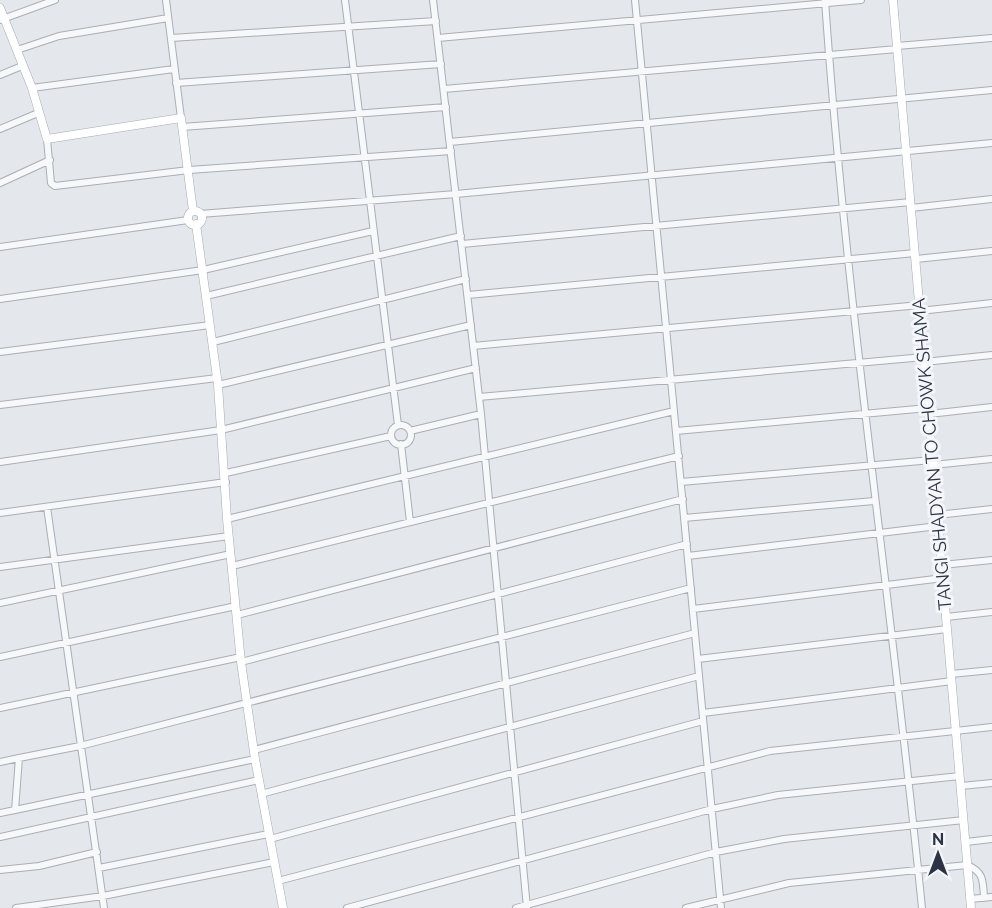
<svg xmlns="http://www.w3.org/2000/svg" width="992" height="908" viewBox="0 0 992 908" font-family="Raleway,sans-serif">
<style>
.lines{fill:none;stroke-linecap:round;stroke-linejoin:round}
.minor-casing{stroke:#a9aeb7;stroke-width:8}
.major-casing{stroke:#a3abb8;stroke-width:9}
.minor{stroke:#f7f8fa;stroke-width:6}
.major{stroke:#fff;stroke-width:8}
.labels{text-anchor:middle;stroke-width:6;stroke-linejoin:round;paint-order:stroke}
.street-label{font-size:18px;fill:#2b3445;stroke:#f4f6f9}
</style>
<rect width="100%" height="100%" fill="#e4e7ec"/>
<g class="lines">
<g class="minor-casing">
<path id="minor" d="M166 0 181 118
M345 0 398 425
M433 0 481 414 527 908
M635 0 721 908
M825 0C846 304 892 605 922 908
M0 20 55 0
M171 38 436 21
M438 38 861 0
M897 46 992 38
M17 50 59 36 168 18
M0 75 22 66
M176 83 441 64
M32 88 174 69
M444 89 897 49
M182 127 446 107
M0 129 38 113
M47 139 51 183 55 186 189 170 451 151
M450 142 992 90
M0 183 50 160
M911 208 992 199
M200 214 456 194 992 143
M462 244 911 202
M0 247 188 220
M916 259 992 251
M468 295 915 253
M206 296 461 236
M0 299 203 270 373 231
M920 311 992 303
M213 342 466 279
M473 346 920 305
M0 352 210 325
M924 362 992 355
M218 385 471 325
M479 397 924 357
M0 405 217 378
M929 414 992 407
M391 435a10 10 0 1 1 20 0a10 10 0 1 1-20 0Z
M410 431 481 414
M676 431 928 408
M401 444 410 522
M0 462 221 430 476 368
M933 465 992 459
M226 473 391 436
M681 482 932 460
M47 507 104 908
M0 513 226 482
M937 515 992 509
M684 518 874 501
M227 519 674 411
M688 556 938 526
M942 565 992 560
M232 566 679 456
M0 567 229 536
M0 603 231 554
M693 609 943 578
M237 615 683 499
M946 617 992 612
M0 657 236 606
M698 659 947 629
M241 662 687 544
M951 674 992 670
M0 708 241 657
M703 713 952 681
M254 750 695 633
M19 758 80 746 691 588
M0 762 19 758 15 810 0 813
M961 786 992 783
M261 794 699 676
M15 810 255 759
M0 837 259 780
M270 839 703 721
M966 842 992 839
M99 868 268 834
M0 870 39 866 97 852
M278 881 770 751 992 727
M970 899 992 897
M16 908 103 896 274 862
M347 908 712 809 778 795 960 776
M516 908 716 852 784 839 964 820
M686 908 789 883 967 865C984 872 983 881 984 898"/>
</g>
<g class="major-casing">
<path id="major" d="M893 0 971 908
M0 8 32 88 47 139 181 118 193 211
M188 218a7 7 0 1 1 14 0a7 7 0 1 1-14 0Z
M196 224 218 385 227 519 241 662 255 759 283 908"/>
</g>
<use href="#minor" class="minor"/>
<use href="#major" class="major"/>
</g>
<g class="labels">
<g class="street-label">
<text transform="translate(932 454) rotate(-95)" y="6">TANGI SHADYAN TO CHOWK SHAMA</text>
</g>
</g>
<g transform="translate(938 854)" stroke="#f4f6f9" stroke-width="4.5" paint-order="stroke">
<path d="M0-4.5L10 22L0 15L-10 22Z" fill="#2b3445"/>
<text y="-9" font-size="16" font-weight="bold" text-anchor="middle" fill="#2b3445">N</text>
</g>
</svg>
